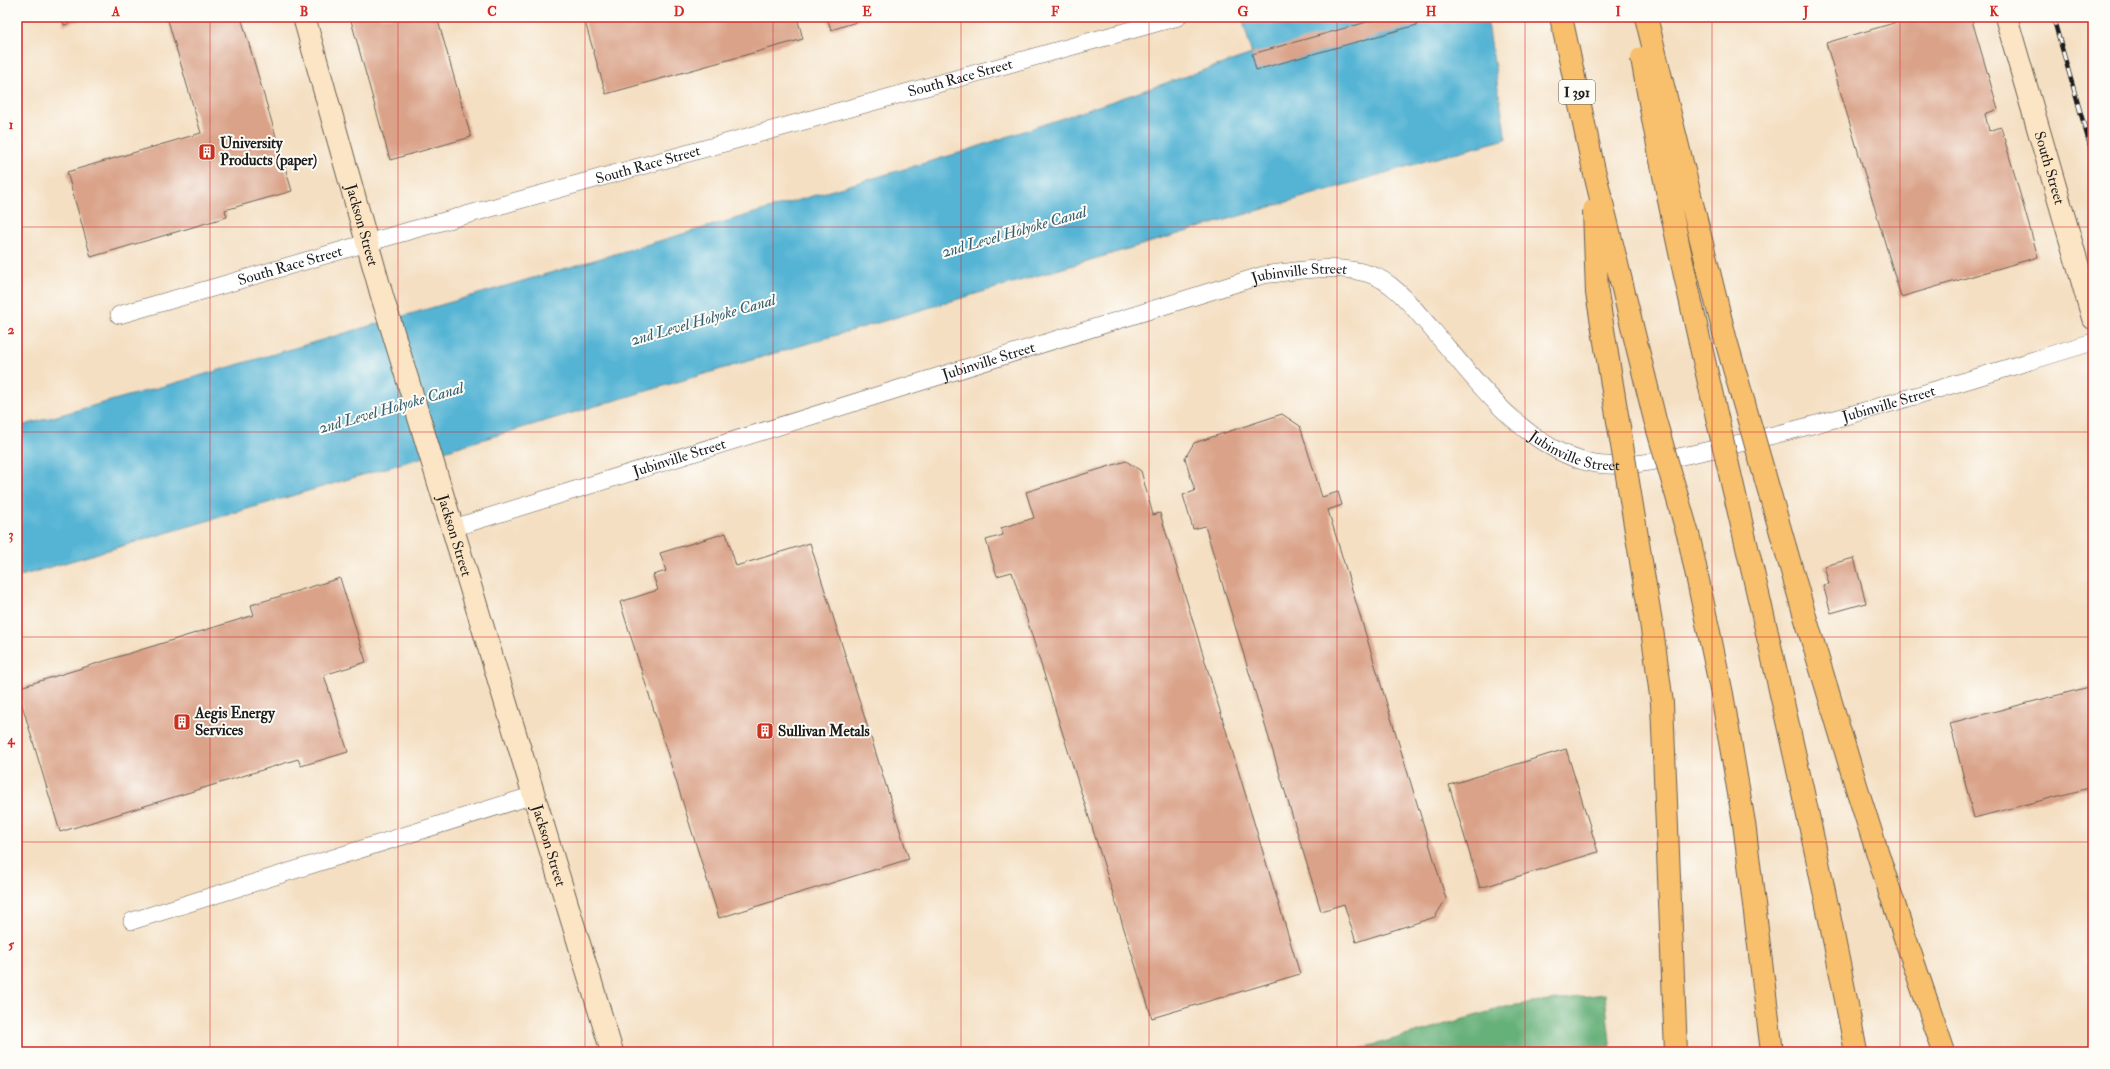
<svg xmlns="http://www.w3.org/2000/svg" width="2110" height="1069" viewBox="0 0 2110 1069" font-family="'IM FELL Double Pica',serif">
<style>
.forest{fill:#66b079;stroke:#41664a}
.water{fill:#55b4d4;stroke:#386878}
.building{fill:#daa389}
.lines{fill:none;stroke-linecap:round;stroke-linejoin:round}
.lane-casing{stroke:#686056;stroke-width:18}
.secondary-casing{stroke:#686056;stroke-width:24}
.highway-casing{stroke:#686056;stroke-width:24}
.lane{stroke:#fff;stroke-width:17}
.secondary{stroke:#fce5c4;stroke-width:22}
.highway{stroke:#f8bf6c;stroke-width:22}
.rail-casing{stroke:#1c1c1c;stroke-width:4.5}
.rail{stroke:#fdfcf7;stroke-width:3;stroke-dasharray:9;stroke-linecap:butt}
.highway-bridge-casing{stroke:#686056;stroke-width:24;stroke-linecap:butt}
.highway-bridge{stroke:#f8bf6c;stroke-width:22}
.grid{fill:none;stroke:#d62828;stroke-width:1;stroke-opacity:0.55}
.labels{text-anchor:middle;stroke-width:4;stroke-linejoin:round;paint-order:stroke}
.shield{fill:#fdfcf7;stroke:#605f5e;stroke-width:1}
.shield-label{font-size:14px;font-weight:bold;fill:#1c1c1c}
.street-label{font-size:15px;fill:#1c1c1c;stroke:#fdfcf7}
.poi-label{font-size:15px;font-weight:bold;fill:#1c1c1c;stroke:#fdfcf7;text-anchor:start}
.water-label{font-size:16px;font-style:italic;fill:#36606f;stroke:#fdfcf7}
.neatline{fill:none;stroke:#d62828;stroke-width:1.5}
.grid-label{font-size:13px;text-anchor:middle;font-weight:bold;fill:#d62828}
</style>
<rect width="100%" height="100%" fill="#fdfcf7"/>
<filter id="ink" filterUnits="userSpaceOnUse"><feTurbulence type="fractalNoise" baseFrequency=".025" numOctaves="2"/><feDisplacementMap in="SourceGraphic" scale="8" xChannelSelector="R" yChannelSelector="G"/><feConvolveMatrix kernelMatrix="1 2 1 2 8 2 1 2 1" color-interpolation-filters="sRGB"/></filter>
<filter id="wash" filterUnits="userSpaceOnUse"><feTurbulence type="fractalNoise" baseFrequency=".012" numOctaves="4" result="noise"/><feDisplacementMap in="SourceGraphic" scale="16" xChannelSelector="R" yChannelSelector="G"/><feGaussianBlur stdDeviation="0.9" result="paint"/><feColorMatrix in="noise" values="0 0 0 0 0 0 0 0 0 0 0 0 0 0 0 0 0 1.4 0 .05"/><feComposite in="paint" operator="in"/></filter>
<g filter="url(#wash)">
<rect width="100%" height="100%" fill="#f4dfc2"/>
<path class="forest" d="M1605 994 1611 1052H1349L1509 1006Z"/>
<path class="water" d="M1242 17H1487L1506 139 1429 160 17 577V427L182 381 959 153 1252 54Z"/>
<g id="blocks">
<path class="building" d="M62 17H90L64 25Z
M167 17H241L292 191 225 210 227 217 91 257 67 172 201 133Z
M350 17H437L471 137 390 160Z
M603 17H797L803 39 606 94 585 22Z
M827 17H872L831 30Z
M1385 17H1414L1417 25 1256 70 1252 54Z
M1914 17H1971L1998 109 1985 114 1989 131 2001 127 2038 257 1901 297 1826 43Z
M1282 414 1300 426 1322 497 1338 492 1342 505 1328 510 1446 899 1435 917 1356 942 1344 904 1321 911 1205 526 1193 529 1183 495 1195 491 1185 458 1194 443Z
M1126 461 1141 471 1153 515 1160 513 1300 974 1152 1018 1012 572 997 576 986 540 1003 535 1001 528 1034 518 1026 492Z
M726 533 736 566 810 543 909 859 719 918 620 602 658 590 653 575 666 571 660 553Z
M1854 558 1866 603 1831 613 1823 585 1829 584 1824 566Z
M340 578 366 662 324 675 348 752 301 766 298 759 60 832 17 688 254 615 251 605Z
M2093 686V787L1974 818 1950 723Z
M1566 749 1598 852 1480 888 1449 785Z"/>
</g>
</g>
<g filter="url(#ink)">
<use href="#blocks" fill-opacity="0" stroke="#686056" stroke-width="1"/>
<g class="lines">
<g class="lane-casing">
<g id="lane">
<path id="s1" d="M119 315 412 230 1178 17"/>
<path id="s2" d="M453 528 1263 275C1298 271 1334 263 1369 274 1394 281 1414 309 1431 328 1474 378 1523 447 1590 463 1625 471 1688 455 1723 447 1848 419 1970 379 2093 342"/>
<path d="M132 921 534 795"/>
</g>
</g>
<g class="secondary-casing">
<g id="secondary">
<path id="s3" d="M304 17 382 296 612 1052"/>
<path id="s4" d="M2006 17 2093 318"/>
</g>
</g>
<g class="highway-casing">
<path id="highway" d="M1561 17 1593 166"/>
</g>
<use href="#lane" class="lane"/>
<use href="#secondary" class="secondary"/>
<use href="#highway" class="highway"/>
<g class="rail-casing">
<path id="rail" d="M2053 17 2093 156"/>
</g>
<use href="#rail" class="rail"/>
<g class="highway-bridge-casing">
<path id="highway-bridge" d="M1646 17 1725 337 1804 613 1859 795 1900 923 1944 1052
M1642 58C1670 221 1709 382 1746 543 1786 712 1824 881 1856 1052
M1593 166 1655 420 1689 538 1722 694 1744 823 1772 1052
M1594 210 1597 293 1651 622 1662 703 1676 1052"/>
</g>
<use href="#highway-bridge" class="highway-bridge"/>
</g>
</g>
<path class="grid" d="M210 17V1052M398 17V1052M585 17V1052M773 17V1052M961 17V1052M1149 17V1052M1337 17V1052M1525 17V1052M1712 17V1052M1900 17V1052M17 227H2093M17 432H2093M17 637H2093M17 842H2093"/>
<defs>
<g id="building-square" transform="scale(0.9)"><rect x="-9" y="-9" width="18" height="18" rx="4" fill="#c8321e" stroke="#fdfcf7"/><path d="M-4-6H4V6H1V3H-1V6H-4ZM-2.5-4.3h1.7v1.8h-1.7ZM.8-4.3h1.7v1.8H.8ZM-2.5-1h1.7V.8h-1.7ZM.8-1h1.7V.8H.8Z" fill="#fff"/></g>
</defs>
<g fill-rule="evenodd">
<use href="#building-square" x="207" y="152"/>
<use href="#building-square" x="182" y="722"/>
<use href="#building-square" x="765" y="731"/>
</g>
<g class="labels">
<rect class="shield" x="1559" y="80" width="36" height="24" rx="3"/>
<g class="shield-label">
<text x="1577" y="97">I 391</text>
</g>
<g class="street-label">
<text dy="5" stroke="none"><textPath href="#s1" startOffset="874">South Race Street</textPath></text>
<text dy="5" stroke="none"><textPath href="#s1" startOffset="550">South Race Street</textPath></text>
<text dy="5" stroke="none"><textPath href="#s4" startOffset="157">South Street</textPath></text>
<text dy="5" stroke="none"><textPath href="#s3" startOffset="216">Jackson Street</textPath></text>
<text dy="5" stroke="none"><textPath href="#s1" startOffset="178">South Race Street</textPath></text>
<text dy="5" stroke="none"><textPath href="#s2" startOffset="885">Jubinville Street</textPath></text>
<text dy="5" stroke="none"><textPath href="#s2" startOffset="561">Jubinville Street</textPath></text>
<text dy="5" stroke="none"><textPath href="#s2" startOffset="1557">Jubinville Street</textPath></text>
<text dy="5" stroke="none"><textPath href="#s2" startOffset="1233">Jubinville Street</textPath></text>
<text dy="5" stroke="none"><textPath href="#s2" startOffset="237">Jubinville Street</textPath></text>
<text dy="5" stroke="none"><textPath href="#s3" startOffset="540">Jackson Street</textPath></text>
<text dy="5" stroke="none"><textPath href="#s3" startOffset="864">Jackson Street</textPath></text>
</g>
<g class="poi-label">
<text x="220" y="148">University<tspan x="220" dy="17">Products (paper)</tspan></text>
<text x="195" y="718">Aegis Energy<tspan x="195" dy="17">Services</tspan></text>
<text x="778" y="736">Sullivan Metals</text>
</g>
<g class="water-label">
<text transform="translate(1014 231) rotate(-16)" y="6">2nd Level Holyoke Canal</text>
<text transform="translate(703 319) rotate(-16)" y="6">2nd Level Holyoke Canal</text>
<text transform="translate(391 407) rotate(-16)" y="6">2nd Level Holyoke Canal</text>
</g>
</g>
<rect width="2110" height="1069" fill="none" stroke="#fdfcf7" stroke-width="44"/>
<rect x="22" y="22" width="2066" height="1025" class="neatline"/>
<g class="grid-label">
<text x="116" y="16">A</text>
<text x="304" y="16">B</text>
<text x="492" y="16">C</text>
<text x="679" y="16">D</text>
<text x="867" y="16">E</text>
<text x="1055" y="16">F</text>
<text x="1243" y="16">G</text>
<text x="1431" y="16">H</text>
<text x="1618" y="16">I</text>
<text x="1806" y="16">J</text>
<text x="1994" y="16">K</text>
<text x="11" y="129">1</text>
<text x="11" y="334">2</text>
<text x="11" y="539">3</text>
<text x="11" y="744">4</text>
<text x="11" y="949">5</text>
</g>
</svg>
